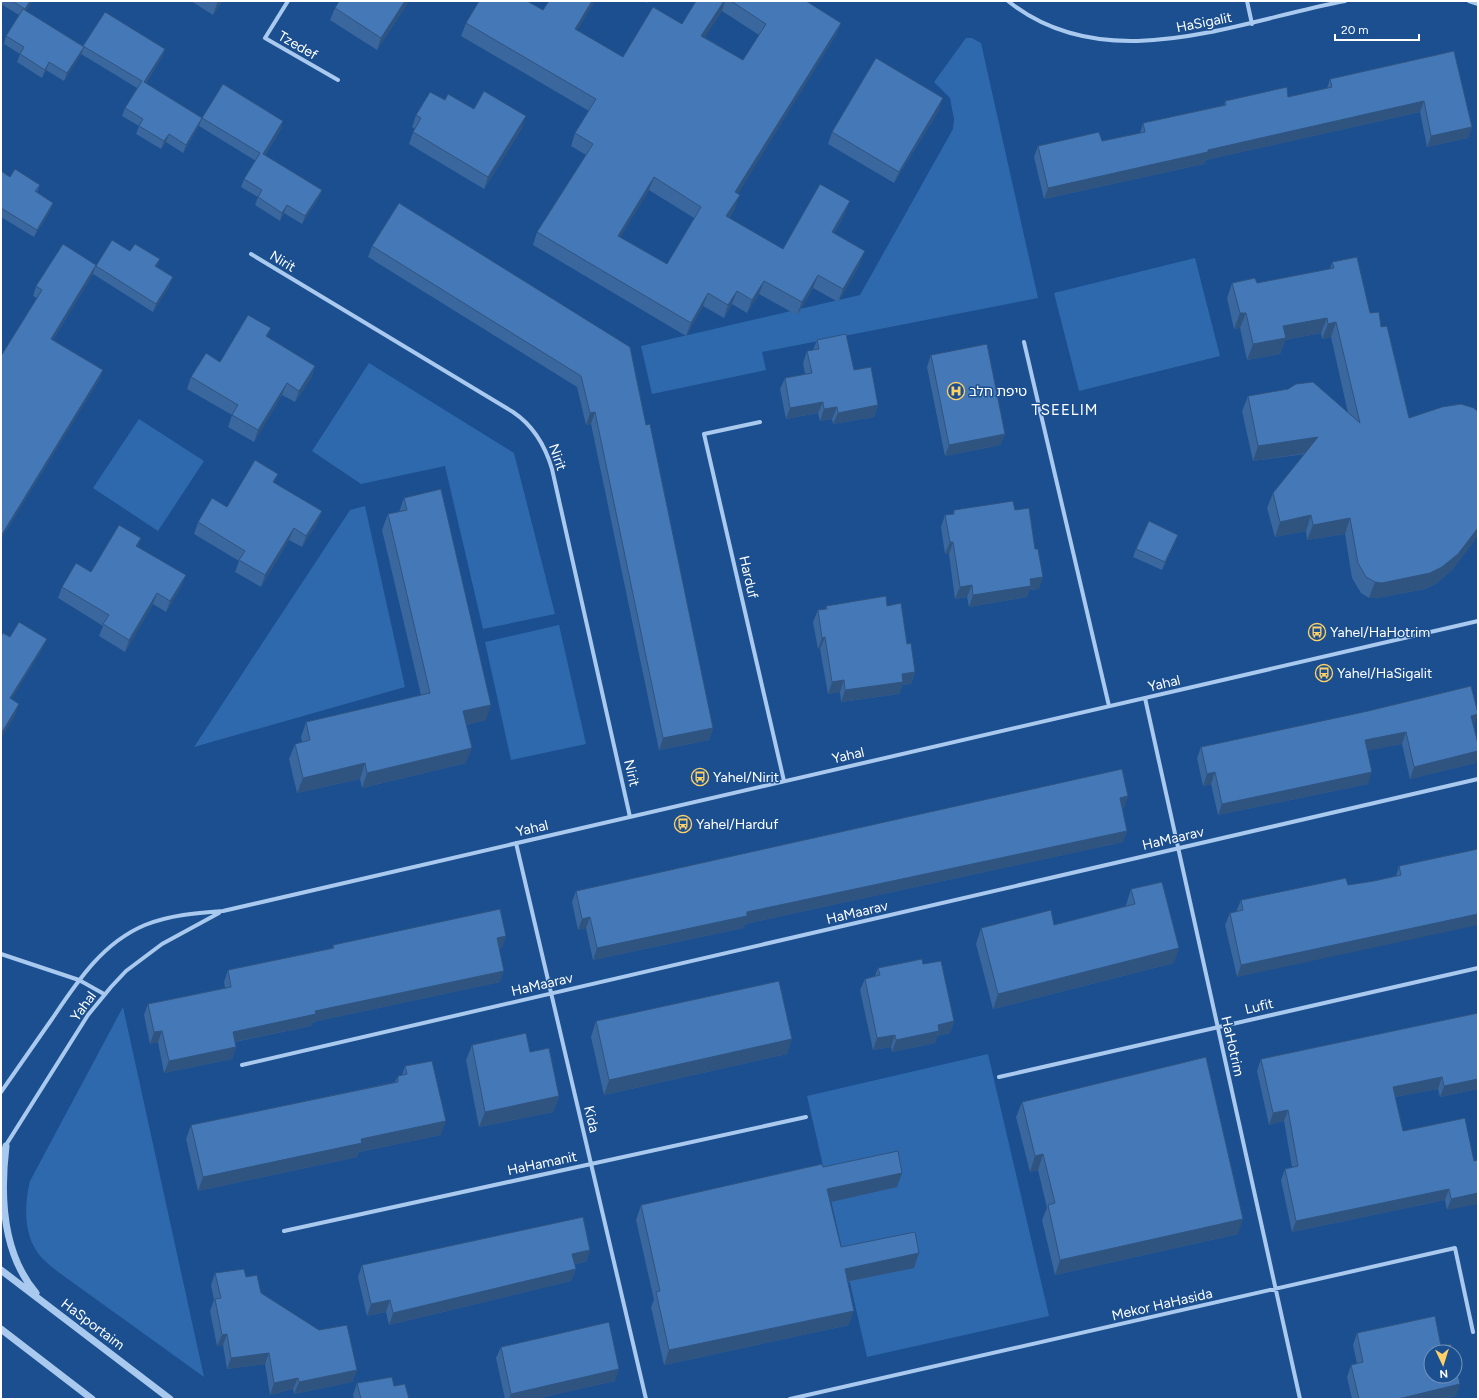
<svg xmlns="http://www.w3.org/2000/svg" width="1479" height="1400" viewBox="0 0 1479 1400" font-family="Figtree,'Noto Sans Hebrew',sans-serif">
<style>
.green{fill:#2e69ad}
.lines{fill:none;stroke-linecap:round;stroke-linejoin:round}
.minor{stroke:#a9c9ee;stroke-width:4}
.tertiary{stroke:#a9c9ee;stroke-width:7}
.wall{fill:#3a679d;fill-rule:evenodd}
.shaded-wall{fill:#305480}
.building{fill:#4478b7;stroke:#305480;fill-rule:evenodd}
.labels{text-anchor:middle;stroke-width:3;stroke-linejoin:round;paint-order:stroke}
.street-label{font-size:14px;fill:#fff;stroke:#1b4f8f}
.poi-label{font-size:14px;fill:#fff;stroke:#1b4f8f;text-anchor:start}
.neighbourhood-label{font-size:15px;letter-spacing:1px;fill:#fff;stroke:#1b4f8f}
</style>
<rect width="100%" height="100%" fill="#1b4f8f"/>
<path class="green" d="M966 38H972L981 43 1038 298 762 352 766 370 652 394 641 346 860 295 953 129 954 119 950 98 934 82Z
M1195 258 1220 356 1079 391 1054 293Z
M369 363 514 453 555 614 483 629 445 466 361 484 312 451Z
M139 419 204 461 158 531 93 488Z
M365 506 405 687 194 747 350 510Z
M559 625 586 744 511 760 485 642Z
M123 1007 204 1377 61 1274C54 1269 48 1264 42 1258 23 1238 24 1206 30 1181Z
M988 1054 1049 1316 867 1357 807 1096Z"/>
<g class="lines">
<path class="minor" d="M288 1 265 38 338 80
M1008 1C1106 80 1238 21 1345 1
M1247 1 1252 24
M1469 1 1478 4
M251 254 513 412C534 426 545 445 552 469L630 817
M1024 342 1109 706
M760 422 704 434 784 781
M1145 698 1300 1399
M516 843 646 1399
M1 954 79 980 104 994
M242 1065 1478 779
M999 1077 1478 968
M1 1092C18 1068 35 1043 52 1019 77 982 102 943 145 925 170 915 196 913 223 911L1478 621
M1 1153 88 1015 111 987 126 971 162 944 219 913
M284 1231 806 1117
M790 1399 1455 1248 1473 1332"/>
<path class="tertiary" d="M6 1146C0 1196 2 1253 36 1293
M1 1270 170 1399
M1 1329 92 1399"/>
</g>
<path class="wall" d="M1 1H32L26 11 83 46 165 49 162 57 146 83 202 118 281 129 265 155 322 190 319 197 302 224 284 213 280 221 255 205 258 197 241 187 244 179 256 161 199 126 183 153 166 142 161 149 136 134 139 126 122 116 125 108 137 88 81 54 64 81 46 70 42 78 17 62 20 54 4 44 6 36 19 15 1 4Z
M191 1H222L213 15Z
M409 1 377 50 330 20 335 8Z
M595 1 577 30 623 57 682 24 696 1H806L841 23 836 35 738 193 735 208 729 218 783 249 845 214 834 233 860 264 838 302 813 288 797 315 759 294 747 313 732 304 724 318 703 306 686 336 533 245 537 232 586 155 571 146 575 133 589 111 461 36 466 23ZM722 11 759 35 743 60 704 37ZM649 190 694 218 667 264 620 237Z
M643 1H649L647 3Z
M1454 51 1472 127 1468 138 1427 147 1420 112 1206 160 1204 164 1044 199 1034 157 1038 146 1102 141 1140 133 1143 123 1224 105 1225 101 1288 97 1327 88 1330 79Z
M445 100 522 128 484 189 409 144 413 132 415 129 412 127 416 115Z
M939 110 894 183 828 144 832 132Z
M1 171 10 177 40 185 37 192 53 203 50 211 34 237 1 217Z
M399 203 646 425 713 728 709 740 659 750 591 424 586 425 577 387 368 257 372 246Z
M1332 262 1381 327 1409 418 1478 412V534L1474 541 1452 570 1437 583 1425 589 1377 598H1369L1361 593 1352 578 1345 534 1307 540 1306 531 1275 537 1267 508 1273 493 1305 454 1253 461 1242 411 1248 396 1348 413 1331 337 1322 339 1321 333 1285 340 1280 354 1247 360 1240 328 1234 329 1227 298 1232 283H1257L1330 269Z
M96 265 157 267 170 285 153 312 93 274 53 340 103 370 99 380 1 539V356L37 298 33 296 36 286Z
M267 337 315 366 311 378 295 402 282 395 254 442 228 427 232 415 187 389 191 377Z
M817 340 854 370 878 405 874 417 833 424 832 419 820 421 818 413 786 419 780 389 785 378 805 374 803 363 807 351 813 350Z
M931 355 1005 434 1000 445 945 456 927 367Z
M274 483 322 511 317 523 302 547 289 540 261 587 235 572 239 561 194 534 198 522Z
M404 498 486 720 466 725V763L362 788 360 779 297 793 289 759 295 744 302 742 301 737 306 722 421 695 382 530 388 514 399 512Z
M954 510H1015L1039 589 1029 590 1027 597 969 607 967 597 955 599 949 554H945L941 527 945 515 953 514Z
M1175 543 1162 570 1133 557 1136 549Z
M138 547 186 575 181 587 166 612 153 604 125 652 99 636 103 626 58 598 62 587Z
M826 606H887L907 644 915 672 911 684 902 685 899 694 841 702 840 692 828 694 820 649H818L813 622 818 610 825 609Z
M1474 726 1478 744V756L1475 763 1410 779 1402 744 1368 750V784L1218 815 1211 784 1203 786 1197 758 1201 747Z
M1122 808 1127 831 1123 842 745 924 743 928 593 960 586 928 578 930 572 902 576 891 1124 808Z
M1478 849 1237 977 1225 925 1230 913 1236 912 1241 900 1348 885 1374 881 1396 876 1399 866Z
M1131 889 1174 963 993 1009 976 944 981 928 1054 925 1126 906V905Z
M333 945 502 948H499L500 982 313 1022 311 1026 235 1042 236 1047 232 1059 164 1073 158 1042 150 1044 144 1015 148 1004 225 988 224 982 228 970 332 948Z
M923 964 954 1021 950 1033 937 1036 935 1043 892 1052 891 1047 873 1050 860 990 865 979 875 976 878 968Z
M1478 1013V1089L1440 1097 1438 1089 1395 1097 1403 1131 1474 1161 1447 1210 1445 1200 1292 1232 1281 1180 1285 1169 1292 1167 1284 1121 1269 1125 1257 1071 1261 1059Z
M596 1021 787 1054 604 1095 591 1037Z
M472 1045 530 1052 559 1096 553 1112 479 1127 466 1060Z
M405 1066 441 1135 359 1152 357 1157 198 1191 186 1139 191 1125 395 1082 398 1076 402 1075Z
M1022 1102 1238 1234 1055 1275 1042 1220 1047 1208 1038 1170 1030 1172 1016 1117Z
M823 1167 902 1173 897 1187 830 1202 841 1247 919 1253 914 1268 848 1282 849 1325 664 1365 651 1307 654 1300 636 1220 641 1205Z
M590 1250 586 1262 575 1264 576 1269 571 1281 389 1325 386 1312 367 1316 358 1277 362 1265Z
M215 1273 246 1277 261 1293 357 1370 352 1382 294 1394 293 1389 270 1395 265 1364 227 1369 223 1345 217 1346 210 1311 214 1300 211 1285Z
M1357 1333 1441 1346 1456 1396 1444 1399H1352L1347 1377 1351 1365 1357 1364 1353 1345Z
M501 1347 615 1381 535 1399H505L496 1358Z
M357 1383 394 1386 409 1399H354L353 1395Z"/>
<path class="shaded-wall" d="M30 1H32L23 17 25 9Z
M218 1H222L213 15 217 3Z
M405 1H409L377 50 381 38Z
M592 1H595L570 42 575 29Z
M724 1H725L722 11 697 49 701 36Z
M841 23 836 35 731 205 735 192Z
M84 47 81 55 64 81 67 73Z
M165 49 162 57 141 90 144 82Z
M49 62 46 70 42 78 45 70Z
M943 98 939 110 894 183 899 172Z
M1424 101 1420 112 1206 160 1204 164 1044 199 1048 188 1208 150Z
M526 116 522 128 484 189 488 177Z
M202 118 199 126 183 153 186 145Z
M283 121 281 129 260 162 263 154Z
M1472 127 1468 138 1427 147 1431 136Z
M169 134 166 142 161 149 164 141Z
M654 177 649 190 613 249 618 236Z
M322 190 319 197 302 224 305 216Z
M740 195 735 208 721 229 726 216Z
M850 201 845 214 827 245 832 232Z
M53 203 50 211 34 237 37 230Z
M287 205 284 213 280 221 282 213Z
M865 251 860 264 838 302 843 289Z
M160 259 157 267 152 274 155 266Z
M96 265 93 274 48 348 51 339Z
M818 275 813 288 797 315 802 302Z
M173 277 170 285 153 312 156 304Z
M764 281 759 294 747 313 752 300Z
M737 291 732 304 724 318 728 305Z
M708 293 703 306 686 336 691 323Z
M1240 313H1246L1240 328 1234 329Z
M1327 318 1321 333 1285 340 1280 354 1247 360 1253 344 1283 326Z
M1336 322 1331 337 1322 339 1328 324Z
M271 328 266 340V336Z
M315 366 311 378 295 402 299 391Z
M103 370 99 380 1 539V536Z
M287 383 282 395 254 442 258 430Z
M823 402 818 413 786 419 790 408Z
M878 405 874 417 833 424 838 413Z
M837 407 832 419 820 421 824 409Z
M595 412 591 424 586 425 590 413Z
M1005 434 1000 445 945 456 949 445Z
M1318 437 1313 452 1253 461 1258 446Z
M278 474 273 486V482Z
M322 511 317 523 302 547 306 536Z
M1311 515 1306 531 1275 537 1280 522Z
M1350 518 1345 534 1307 540 1313 525Z
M294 528 289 540 261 587 265 575Z
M1478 528V534L1474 541 1452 570 1437 583 1425 589 1377 598H1369L1375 582Z
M1178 535 1175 543 1162 570 1165 562Z
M141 538 137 550 136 546Z
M950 542H953L949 554H945Z
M186 575 181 587 166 612 170 601Z
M1043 577 1039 589 1029 590 1027 597 969 607 973 595 1030 579Z
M972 585 967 597 955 599 960 587Z
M157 593 153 604 125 652 129 640Z
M825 637 820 649H818L822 638Z
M47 639 42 650 5 710 10 698Z
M915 672 911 684 902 685 899 694 841 702 845 690 902 674Z
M844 680 840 692 828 694 832 682Z
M19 704 15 716 1 739V734Z
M491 705 486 720 458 727 463 711Z
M1478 714 1474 726 1467 727 1471 716Z
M713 728 709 740 659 750 663 738Z
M1406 732 1402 744 1361 752 1365 740Z
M472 748 466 763 362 788 367 773Z
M1478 751V756L1475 763 1410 779 1414 767Z
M365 763 360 779 297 793 303 778Z
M1215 772 1211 784 1203 786 1207 774Z
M1372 772 1368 784 1218 815 1222 804Z
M1128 796 1124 808 1116 810 1120 798Z
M1127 831 1123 842 745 924 743 928 593 960 597 948 747 912Z
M1478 914V925L1237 977 1241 965Z
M590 917 586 928 578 930 582 919Z
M506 936 502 948 493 950 497 938Z
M1179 948 1174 963 993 1009 998 994Z
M504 971 500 982 313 1022 311 1026 228 1043 233 1032 315 1011Z
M954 1021 950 1033 937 1036 935 1043 892 1052 896 1040 938 1025Z
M162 1031 158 1042 150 1044 154 1032Z
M895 1035 891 1047 873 1050 877 1038Z
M792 1039 787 1054 604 1095 609 1080Z
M236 1047 232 1059 164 1073 169 1061Z
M1442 1077 1438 1089 1389 1098 1393 1087Z
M1478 1079V1089L1440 1097 1444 1086Z
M559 1096 553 1112 479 1127 485 1112Z
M1288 1110 1284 1121 1269 1125 1273 1113Z
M446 1121 441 1135 359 1152 357 1157 198 1191 203 1177 361 1139Z
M1043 1154 1038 1170 1030 1172 1035 1156Z
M902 1173 897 1187 822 1204 827 1189Z
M1449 1189 1445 1200 1292 1232 1296 1221Z
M1478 1193V1204L1447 1210 1451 1199Z
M1243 1219 1238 1234 1055 1275 1060 1260Z
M590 1250 586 1262 568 1265 572 1254Z
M919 1253 914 1268 840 1283 845 1269Z
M576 1269 571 1281 389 1325 393 1313Z
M390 1300 386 1312 367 1316 371 1304Z
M854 1311 849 1325 664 1365 669 1350Z
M227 1334 223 1345 217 1346 222 1335Z
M269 1353 265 1364 227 1369 231 1358Z
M619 1369 615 1381 535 1399H509L511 1394Z
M357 1370 352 1382 294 1394 299 1382Z
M298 1378 293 1389 270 1395 274 1383Z
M1460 1384 1456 1396 1444 1399H1398Z"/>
<path class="building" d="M12 1H30L25 9Z
M339 1H405L381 38 335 8Z
M479 1H527L543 10 549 1H592L575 29 623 57 653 7 682 24 696 1H724L701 36 743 60 766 24 731 1H806L841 23 735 192 740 195 726 216 783 249 820 184 850 201 832 232 865 251 843 289 818 275 802 302 764 281 752 300 737 291 728 305 708 293 691 323 537 232 593 144 575 133 596 99 466 23ZM654 177 701 207 667 264 618 236Z
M23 9 84 47 67 73 49 62 45 70 20 54 24 47 6 36Z
M105 12 165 49 144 82 202 118 223 84 283 121 263 154 322 190 305 216 287 205 282 213 258 197 262 190 244 179 260 153 202 118 186 145 169 134 164 141 139 126 143 119 125 108 142 81 83 46Z
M1454 51 1472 127 1431 136 1424 101 1208 150V152L1048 188 1038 146 1099 132 1102 141 1145 132 1143 123 1226 105 1225 101 1287 87 1288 97 1332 87 1330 79Z
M876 58 943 98 899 172 832 132Z
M484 91 526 116 488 177 413 132 421 118 416 115 430 92 445 100 448 94 474 109Z
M15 169 40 185 35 191 53 203 37 230 1 208V171L10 177Z
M399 203 630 347 646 425 650 424 713 728 663 738 595 412 590 413 581 376 372 246Z
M112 240 130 251 135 244 160 259 155 266 173 277 156 304 96 266Z
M63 244 96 265 51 339 103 370 1 536V356L42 290 36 286Z
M1357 257 1370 313 1379 312 1381 327 1387 326 1409 418 1442 407 1461 404 1474 408 1478 412V528L1458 554 1442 567 1430 573 1382 583 1375 582 1366 577 1358 563 1350 518 1313 525 1311 515 1280 522 1273 493 1318 437 1258 446 1248 396 1288 389 1296 384 1313 382 1360 423 1336 322 1328 324 1327 318 1283 326 1286 338 1253 344 1246 313H1240L1232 283 1255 278 1257 283 1334 268 1332 262Z
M248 315 271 328 266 336 315 366 299 391 287 383 258 430 232 415 238 405 191 377 206 353 220 362Z
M846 334 854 370 871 367 878 405 838 413 837 407 824 409 823 402 790 408 785 378 812 373 807 351 819 349 817 340Z
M987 344 1005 434 949 445 931 355Z
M255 460 278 474 273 482 322 511 306 536 294 528 265 575 239 560 245 551 198 522 212 498 227 507Z
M441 489 491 705 463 711 472 748 367 773 365 763 303 778 295 744 310 740 306 722 430 693 388 514 407 510 404 498Z
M1013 501 1015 510 1029 508 1035 549H1038L1043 577 1030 579 1031 586 973 595 972 585 960 587 953 542H950L945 515 954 514V510Z
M1149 521 1178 535 1165 562 1136 549Z
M119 525 141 538 136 546 186 575 170 601 157 593 129 640 103 624 109 615 62 587 76 563 91 572Z
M886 596 887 606 901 603 907 644 911 643 915 672 902 674 903 682 845 690 844 680 832 682 825 637 822 638 818 610 827 609 826 606Z
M19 622 47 639 10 698 19 704 1 734V636L3 633 10 637Z
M1471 686 1478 713V714L1471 716 1478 744V751L1414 767 1406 732 1365 740 1372 772 1222 804 1215 772 1207 774 1201 747 1368 711Z
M1122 769 1128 796 1120 798 1127 831 747 912V916L597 948 590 917 582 919 576 891Z
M1478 849V914L1241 965 1230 913 1243 910 1241 900 1346 878 1348 885 1374 881 1401 875 1399 866Z
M1162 882 1179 948 998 994 981 928 1051 910 1054 925 1135 904 1131 889Z
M500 909 506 936 497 938 504 971 315 1011 316 1014 233 1032 236 1047 169 1061 162 1031 154 1032 148 1004 231 987 228 970 334 948 333 945Z
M922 959 923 964 941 961 954 1021 938 1025 939 1031 896 1040 895 1035 877 1038 865 979 880 975 878 968Z
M779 981 792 1039 609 1080 596 1021Z
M1478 1013V1079L1444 1086 1442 1077 1393 1087 1403 1131 1465 1118 1474 1161 1477 1160 1478 1164V1193L1451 1199 1449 1189 1296 1221 1285 1169 1298 1166 1288 1110 1273 1113 1261 1059Z
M526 1033 530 1052 549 1048 559 1096 485 1112 472 1045Z
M1206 1057 1243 1219 1060 1260 1048 1205 1055 1203 1043 1154 1035 1156 1022 1102Z
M432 1061 446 1121 361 1139 362 1143 203 1177 191 1125 398 1082V1076L407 1074 405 1066Z
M898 1151 902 1173 827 1189 841 1247 915 1232 919 1253 845 1269 854 1311 669 1350 656 1292 660 1291 641 1205 822 1164 823 1167Z
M583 1217 590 1250 572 1254 576 1269 393 1313 390 1300 371 1304 362 1265Z
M244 1269 246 1277 257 1275 261 1293 319 1330 347 1325 357 1370 299 1382 298 1378 274 1383 269 1353 231 1358 227 1334 222 1335 215 1299 221 1298 215 1273Z
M1435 1316 1441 1346 1451 1344 1453 1352H1431V1376H1455V1360L1460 1384 1398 1399H1359L1351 1365 1363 1362 1357 1333Z
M609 1322 619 1369 511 1394 501 1347Z
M392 1377 394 1386 405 1384 409 1399H361L357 1383Z"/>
<defs>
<g id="hospital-ring" transform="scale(0.9)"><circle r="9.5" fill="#1b4f8f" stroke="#ffd166" stroke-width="1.5"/><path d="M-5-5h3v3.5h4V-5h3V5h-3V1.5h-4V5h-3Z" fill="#ffd166"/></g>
<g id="bus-ring" transform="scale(0.9)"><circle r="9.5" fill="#1b4f8f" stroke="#ffd166" stroke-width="1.5"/><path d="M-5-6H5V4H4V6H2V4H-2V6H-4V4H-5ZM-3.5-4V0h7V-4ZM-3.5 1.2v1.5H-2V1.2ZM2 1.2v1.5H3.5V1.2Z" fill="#ffd166"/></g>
</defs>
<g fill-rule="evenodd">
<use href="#hospital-ring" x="956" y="391"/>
<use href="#bus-ring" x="1317" y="632"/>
<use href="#bus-ring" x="1324" y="673"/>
<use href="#bus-ring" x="700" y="777"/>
<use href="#bus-ring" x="683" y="824"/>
</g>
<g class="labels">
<g class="street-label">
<text transform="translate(1204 22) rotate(-11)" y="5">HaSigalit</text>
<text transform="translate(298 45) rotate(30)" y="5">Tzedef</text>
<text transform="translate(283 261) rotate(31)" y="5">Nirit</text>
<text transform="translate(558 457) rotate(71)" y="5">Nirit</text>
<text transform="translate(749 577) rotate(77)" y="5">Harduf</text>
<text transform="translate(1164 683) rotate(-13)" y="5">Yahal</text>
<text transform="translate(848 755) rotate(-13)" y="5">Yahal</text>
<text transform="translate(632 773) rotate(77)" y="5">Nirit</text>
<text transform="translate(532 828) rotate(-13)" y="5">Yahal</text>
<text transform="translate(1173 838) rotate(-13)" y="5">HaMaarav</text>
<text transform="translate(857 912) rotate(-13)" y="5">HaMaarav</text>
<text transform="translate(542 984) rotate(-13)" y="5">HaMaarav</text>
<text transform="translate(83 1006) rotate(-54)" y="5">Yahal</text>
<text transform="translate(1259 1006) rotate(-13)" y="5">Lufit</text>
<text transform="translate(1233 1046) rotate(77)" y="5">HaHotrim</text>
<text transform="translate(592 1119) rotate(77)" y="5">Kida</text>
<text transform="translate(542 1163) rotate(-12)" y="5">HaHamanit</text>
<text transform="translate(1162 1304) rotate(-13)" y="5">Mekor HaHasida</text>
<text transform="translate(93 1324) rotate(37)" y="5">HaSportaim</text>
</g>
<g class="poi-label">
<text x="969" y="396">טיפת חלב</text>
<text x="1330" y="637">Yahel/HaHotrim</text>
<text x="1337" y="678">Yahel/HaSigalit</text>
<text x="713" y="782">Yahel/Nirit</text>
<text x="696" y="829">Yahel/Harduf</text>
</g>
<g class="neighbourhood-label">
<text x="1065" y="415">TSEELIM</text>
</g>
</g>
<rect width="1479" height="1400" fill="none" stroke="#ffffff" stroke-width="4"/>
<g transform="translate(1443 1364) rotate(176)"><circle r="19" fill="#1b4f8f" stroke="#7695bc"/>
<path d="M0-3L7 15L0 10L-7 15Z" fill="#ffd166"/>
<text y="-6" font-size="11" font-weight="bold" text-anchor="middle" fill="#ffffff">N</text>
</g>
<path d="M1335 34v6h84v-6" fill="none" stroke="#ffffff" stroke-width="2"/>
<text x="1341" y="34" font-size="12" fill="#ffffff" stroke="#1b4f8f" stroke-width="3" paint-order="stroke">20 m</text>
</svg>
